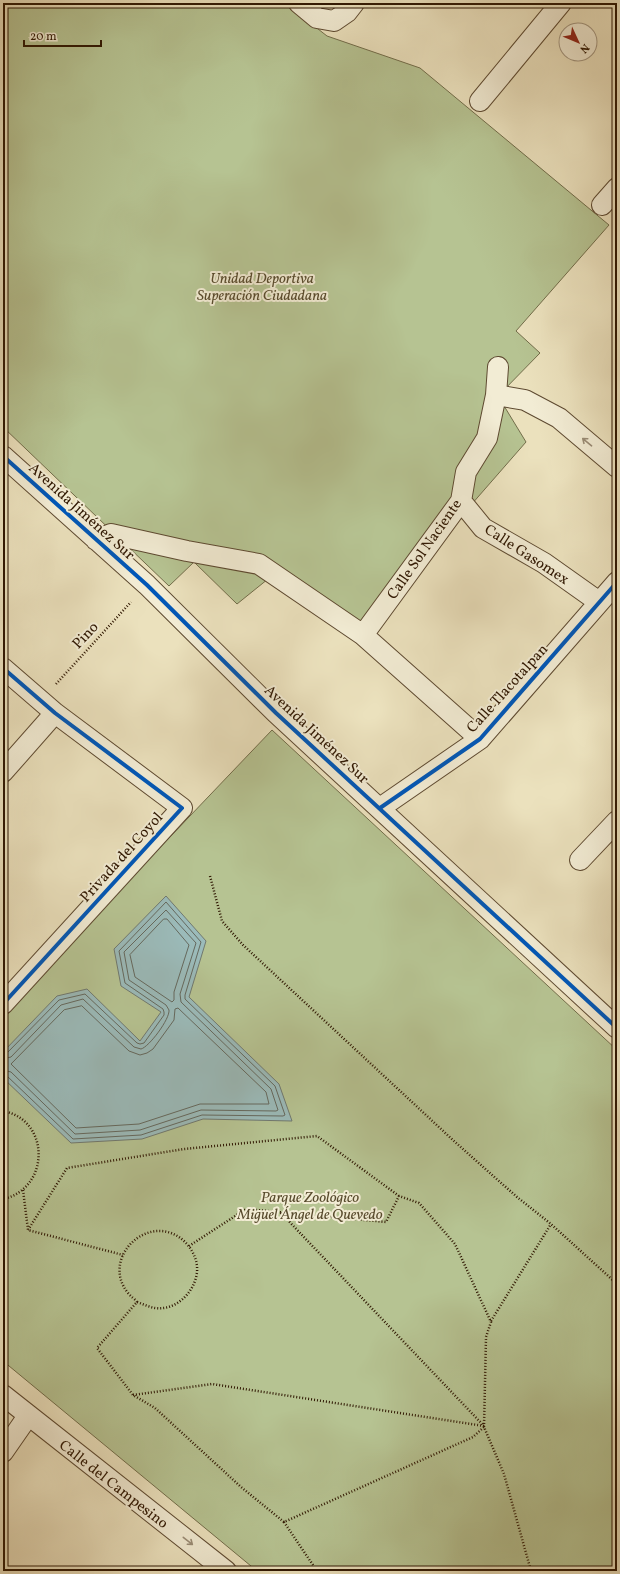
<svg xmlns="http://www.w3.org/2000/svg" width="620" height="1574" viewBox="0 0 620 1574" font-family="Vollkorn,serif">
<style>
.green{fill:#b6c392;stroke:#726d4a}
.water{fill:#9bbbba;stroke:#707970}
.lines{fill:none;stroke-linecap:round;stroke-linejoin:round}
.shore{stroke:#65695e;stroke-width:1}
.street-casing{stroke:#5e4a31;stroke-width:22}
.path{stroke:#2f1702;stroke-width:2.5;stroke-dasharray:1 2;stroke-linecap:butt}
.street{stroke:#f2ecd4;stroke-width:20}
.cycleway-casing{stroke:#f2ecd4;stroke-width:6}
.cycleway{stroke:#0057b8;stroke-width:4}
.oneway{stroke:#9a8c76}
.labels{text-anchor:middle;stroke-width:4;stroke-linejoin:round;paint-order:stroke}
.park-label{font-size:15px;font-style:italic;fill:#584b2d;stroke:#f2ecd4}
.street-label{font-size:15px;fill:#2f1702;stroke:#f2ecd4}
</style>
<rect width="100%" height="100%" fill="#ebe1bd"/>
<filter id="stains"><feTurbulence type="fractalNoise" baseFrequency=".005" numOctaves="4"/><feColorMatrix values="0 0 0 0 .2 0 0 0 0 .09 0 0 0 0 .02 0 0 0 .5 -.17"/></filter>
<radialGradient id="worn" r=".72"><stop offset=".6" stop-color="#630" stop-opacity="0"/><stop offset="1" stop-color="#630" stop-opacity=".3"/></radialGradient>
<path class="green" d="M3 3H285L327 36 420 68 609 225 516 331 540 353 498 396 526 442 354 639 268 579 237 604 194 562 169 586 3 427Z
M272 730 617 1050V1571H257L3 1361V1012Z"/>
<path class="water" d="M166 896 206 941 189 997 279 1084 292 1121 203 1119 142 1139 71 1143 3 1078V1052L57 996 87 989 140 1041 161 1012 121 986 114 949Z"/>
<g class="lines">
<path class="shore" d="M164 919H167L189 945 174 992V1000L172 1002 135 977 130 955Z
M82 1006 129 1051 140 1055 147 1053 153 1049 174 1020 175 1009 178 1008 266 1092 269 1104H200L139 1124 76 1128 11 1064 64 1010Z
M3 1054 7 1053 59 1000 85 994 137 1043 140 1044 144 1043 164 1015V1012L163 1009 125 983 119 951 166 902 201 942 185 995V999L275 1086 285 1115 283 1116 202 1115 141 1135 73 1139 7 1076 3 1075
M3 1059 11 1057 61 1005 83 999 134 1047 141 1049C149 1047 170 1019 169 1010L166 1005 129 980 124 952 166 910 196 943 180 994 181 1002 271 1089 278 1110 276 1111 201 1110 140 1130 75 1134 11 1072 3 1070"/>
<g class="street-casing">
<path id="street" d="M299 3 317 18 334 21 347 12 354 3
M480 101 561 3
M602 205 617 188
M496 395 525 400 559 418 617 467
M3 456 147 585 276 713 617 1028
M461 501 483 528 544 563 599 602
M96 540 111 534 187 551 259 564 363 635 480 739
M363 635 461 501 466 472 487 438 496 395 498 367
M3 668 55 713 182 808 3 1004
M3 772 55 713
M380 808 480 739 617 582
M580 860 617 821
M3 1395 226 1571
M3 1452 28 1416"/>
</g>
<path class="path" d="M3 12 10 3
M56 684 131 602
M210 876 222 921 243 945 455 1142 517 1197 551 1224 617 1284
M3 1111C51 1120 50 1189 3 1199
M23 1190 28 1230 123 1255
M281 1213 484 1426
M28 1230 67 1168 184 1149 317 1136 399 1196
M189 1246 246 1209 386 1222 399 1196 419 1203 455 1244 491 1322 486 1337 484 1427 504 1474 531 1571
M137 1302C135 1299 131 1297 128 1293 99 1257 151 1209 185 1242 193 1250 198 1261 197 1272 195 1292 176 1311 155 1308 149 1307 143 1304 137 1302L97 1348 133 1395 155 1408 241 1487 284 1522 473 1437 484 1427
M491 1321 551 1224
M133 1395 212 1384 484 1426
M284 1522 317 1571"/>
<use href="#street" class="street"/>
<g class="cycleway-casing">
<path id="cycleway" d="M3 456 147 585 276 713 617 1028
M3 668 55 713 182 808 3 1004
M380 808 480 739 617 582"/>
</g>
<use href="#cycleway" class="cycleway"/>
</g>
<defs><path id="oneway-shaft" d="M-6 0H5M1.5-3L5.5 0L1.5 3" fill="none" stroke-width="1.6" stroke-linecap="round" stroke-linejoin="round"/></defs>
<g class="oneway">
<use href="#oneway-shaft" transform="translate(587 442) rotate(-140)"/>
<use href="#oneway-shaft" transform="translate(188 1541) rotate(38)"/>
</g>
<g class="labels">
<g class="park-label">
<text x="262" y="283">Unidad Deportiva<tspan x="262" dy="17">Superación Ciudadana</tspan></text>
<text x="310" y="1202">Parque Zoológico<tspan x="310" dy="17">Miguel Ángel de Quevedo</tspan></text>
</g>
<g class="street-label">
<text transform="translate(82 511) rotate(42)" y="5">Avenida Jiménez Sur</text>
<text transform="translate(424 549) rotate(-55)" y="5">Calle Sol Naciente</text>
<text transform="translate(527 554) rotate(33)" y="5">Calle Gasomex</text>
<text transform="translate(85 635) rotate(-47)" y="5">Pino</text>
<text transform="translate(507 688) rotate(-48)" y="5">Calle Tlacotalpan</text>
<text transform="translate(317 734) rotate(43)" y="5">Avenida Jiménez Sur</text>
<text transform="translate(121 857) rotate(-48)" y="5">Privada del Coyol</text>
<text transform="translate(114 1484) rotate(38)" y="5">Calle del Campesino</text>
</g>
</g>
<rect width="620" height="1574" fill="none" stroke="#ebe1bd" stroke-width="16"/>
<rect x="4" y="4" width="612" height="1566" fill="none" stroke="#2f1702" stroke-width="2"/>
<rect x="8" y="8" width="604" height="1558" fill="none" stroke="#2f1702"/>
<g transform="translate(578 42) rotate(134)"><circle r="19" fill="#f2ecd4" stroke="#a49780"/>
<path d="M0-3L7 15L0 10L-7 15Z" fill="#8f2418"/>
<text y="-6" font-size="11" font-weight="bold" text-anchor="middle" fill="#2f1702">N</text>
</g>
<path d="M24 40v6h77v-6" fill="none" stroke="#2f1702" stroke-width="2"/>
<text x="30" y="40" font-size="12" fill="#2f1702" stroke="#f2ecd4" stroke-width="3" paint-order="stroke">20 m</text>
<rect width="100%" height="100%" filter="url(#stains)"/>
<rect width="100%" height="100%" fill="url(#worn)"/>
</svg>
